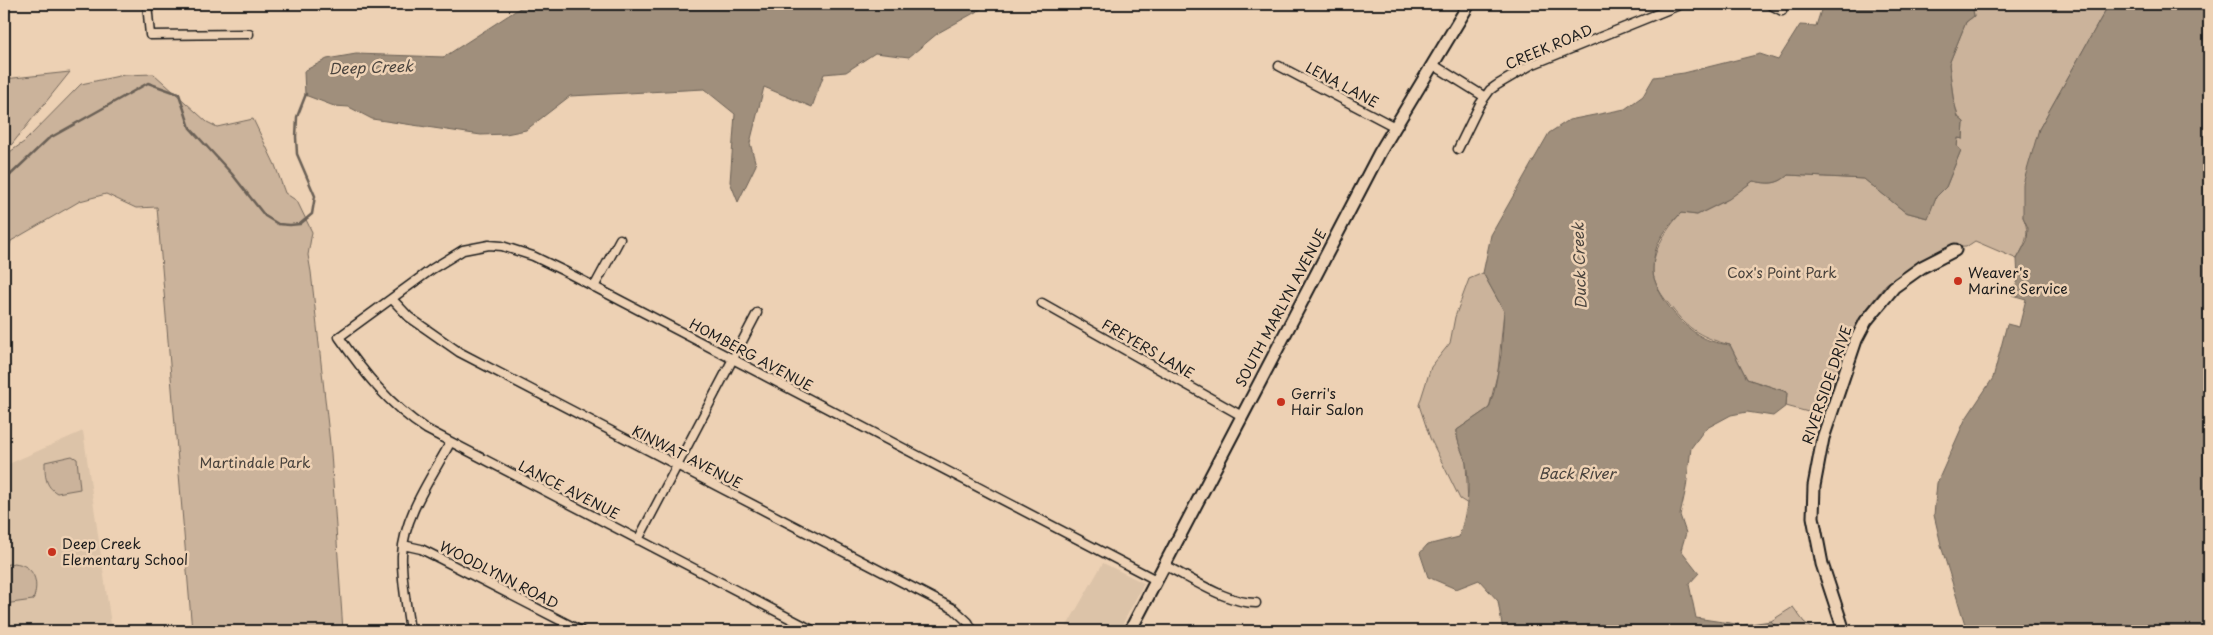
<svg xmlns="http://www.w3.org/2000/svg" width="2213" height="635" viewBox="0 0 2213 635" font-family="'Playpen Sans',sans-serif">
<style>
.built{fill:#dcc3a8}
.green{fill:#cbb39b;stroke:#74685c}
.water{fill:#a08f7c;stroke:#6b6156}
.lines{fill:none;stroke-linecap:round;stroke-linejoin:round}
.stream{stroke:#6b6156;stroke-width:2.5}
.street-casing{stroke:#1c1c1c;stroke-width:11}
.secondary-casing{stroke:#1c1c1c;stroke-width:15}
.street{stroke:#edd1b4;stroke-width:8}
.secondary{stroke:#edd1b4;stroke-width:11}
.poi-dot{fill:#c8321e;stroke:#edd1b4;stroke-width:2}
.labels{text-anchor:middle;stroke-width:5;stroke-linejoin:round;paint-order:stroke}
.street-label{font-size:14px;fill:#1c1c1c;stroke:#edd1b4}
.park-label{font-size:14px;fill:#48423c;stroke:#edd1b4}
.poi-label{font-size:14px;fill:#1c1c1c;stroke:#edd1b4;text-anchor:start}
.water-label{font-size:15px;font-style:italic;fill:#4a443e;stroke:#edd1b4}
</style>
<rect width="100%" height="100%" fill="#edd1b4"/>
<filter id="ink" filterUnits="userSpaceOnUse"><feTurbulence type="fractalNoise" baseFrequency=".02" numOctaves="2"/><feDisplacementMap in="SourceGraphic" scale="10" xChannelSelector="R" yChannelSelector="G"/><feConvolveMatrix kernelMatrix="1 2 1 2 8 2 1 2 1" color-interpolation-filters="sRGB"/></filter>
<g filter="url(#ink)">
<path class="built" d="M83 431 112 631H4V466Z
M1103 563 1144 583 1119 631H1064Z"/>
<path class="green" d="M1972 4H2109L2039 129 2023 217C2031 234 2025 244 2017 259L1975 241 1966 247 1948 248 1886 284 1857 321 1823 416 1786 406 1787 392 1747 379 1730 345C1703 338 1688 330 1671 307 1665 299 1658 291 1655 281 1646 259 1667 228 1681 213L1697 215 1725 201 1753 181C1768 184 1777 185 1788 175L1864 179 1905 212 1927 218 1936 197 1946 187 1961 150 1957 147 1958 138 1963 139 1964 122 1958 117 1953 97 1949 64 1966 22 1974 16Z
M70 72 4 154V79Z
M154 74 207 122 217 127 253 119 275 165 285 193 297 201 312 232 308 255 311 272 331 453 343 631H192L157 207 136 208 106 194 80 201 11 241 4 263V311V156L24 142 81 84 124 75Z
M1483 273 1504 311 1498 371 1489 408 1457 430V437L1466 463 1468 504 1460 499 1430 438 1419 405 1431 367 1450 343 1455 317 1469 279Z
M72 456 77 459 80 489 57 493C45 486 45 476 45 462Z
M14 563C34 565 40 582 33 600L4 604V565Z
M1793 607 1804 622 1816 631H1779L1771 621Z"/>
<path class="water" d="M526 4H990L938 33 909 57 875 53 846 72 824 74 812 107 764 87 750 143 756 165 738 202 730 182 735 114 704 89 570 96 526 130 506 134 481 135 372 119 349 107 334 106 305 95 304 71 327 59 356 54 444 57Z
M1823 4H1972L1974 16 1966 22 1949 64 1953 97 1958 117 1964 122 1963 139 1958 138 1957 147 1961 150 1946 187 1936 197 1928 218 1905 212 1864 179 1788 175C1777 185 1768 184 1753 181L1729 199 1697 215 1681 213C1669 225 1656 240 1654 258 1653 265 1652 275 1655 281 1663 304 1687 333 1711 341 1717 343 1724 344 1730 345L1747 379 1787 392 1786 406 1773 416 1747 412 1731 415 1705 429 1691 448 1686 488 1680 515 1686 533 1681 550 1699 573 1689 584 1696 618 1743 625 1771 621 1779 631H1503L1498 601 1479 580 1456 589 1428 577 1420 553 1427 545 1459 537C1467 510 1471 492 1466 463 1463 452 1456 442 1457 430L1489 408 1494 392 1501 355 1504 311 1483 273 1491 235 1549 133 1569 120 1625 109 1643 96 1654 77 1684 73 1760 54 1778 60 1800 25 1816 26Z
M2109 4H2209V631H1967L1942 549 1934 515 1937 483 1965 420 1993 378 2007 324 2019 327 2026 299 2012 295 2018 280 2017 259 2027 241 2028 228 2023 217V184L2039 129Z"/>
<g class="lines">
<path class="stream" d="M4 181 48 139 148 83 179 94 190 128 232 174 265 216 278 224 290 225 300 224 312 214 315 196 297 154 296 137 297 117 306 94"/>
<g class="street-casing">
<path id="street" d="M147 4 150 35 249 34
M1769 4 1782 11
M1432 64 1485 97
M1279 66 1395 127
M1458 149 1480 104 1490 90 1497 85 1531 65 1682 4
M594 287 620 239
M392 299 409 317 459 352 954 609 968 622 973 631
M1042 303 1242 416
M638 540 757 313
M403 545 421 549 435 556 581 631
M1164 565C1191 578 1226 603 1256 603
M410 631C407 607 401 580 402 555 404 515 432 477 450 443
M814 631 426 429C389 405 364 373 339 337L432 269 463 250 489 245 502 246 533 256 564 271 1156 580"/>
</g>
<g class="secondary-casing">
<path id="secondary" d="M1130 631 1380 152 1469 4
M1844 631 1822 564 1813 517 1814 486 1823 438 1856 340 1866 321 1894 287 1922 267 1955 250"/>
</g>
<use href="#street" class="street"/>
<use href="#secondary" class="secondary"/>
</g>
</g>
<g class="poi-dot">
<circle cx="1958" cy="281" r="5"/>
<circle cx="1281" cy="402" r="5"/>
<circle cx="52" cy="552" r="5"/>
</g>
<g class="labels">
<g class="street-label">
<text transform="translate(1549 47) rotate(-23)" y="5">CREEK ROAD</text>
<text transform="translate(1342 85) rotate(28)" y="5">LENA LANE</text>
<text transform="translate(1281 308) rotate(-62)" y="5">SOUTH MARLYN AVENUE</text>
<text transform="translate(1148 349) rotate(30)" y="5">FREYERS LANE</text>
<text transform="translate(751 355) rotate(28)" y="5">HOMBERG AVENUE</text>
<text transform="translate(1827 385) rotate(-71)" y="5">RIVERSIDE DRIVE</text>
<text transform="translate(687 457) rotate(27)" y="5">KINWAT AVENUE</text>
<text transform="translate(569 490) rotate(27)" y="5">LANCE AVENUE</text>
<text transform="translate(499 575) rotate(27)" y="5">WOODLYNN ROAD</text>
</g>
<g class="park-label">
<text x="1782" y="278">Cox's Point Park</text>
<text x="255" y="468">Martindale Park</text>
</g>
<g class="poi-label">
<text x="1968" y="278">Weaver's<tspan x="1968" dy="16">Marine Service</tspan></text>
<text x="1291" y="399">Gerri's<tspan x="1291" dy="16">Hair Salon</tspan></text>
<text x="62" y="549">Deep Creek<tspan x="62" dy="16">Elementary School</tspan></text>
</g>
<g class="water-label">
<text transform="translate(371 68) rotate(-2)" y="5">Deep Creek</text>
<text transform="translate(1580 266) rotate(-92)" y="5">Duck Creek</text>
<text x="1577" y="479">Back River</text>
</g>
</g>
<rect width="2213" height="635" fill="none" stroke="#edd1b4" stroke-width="20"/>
<rect x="10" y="10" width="2193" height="615" fill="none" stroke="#1c1c1c" stroke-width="2" filter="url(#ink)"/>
</svg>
